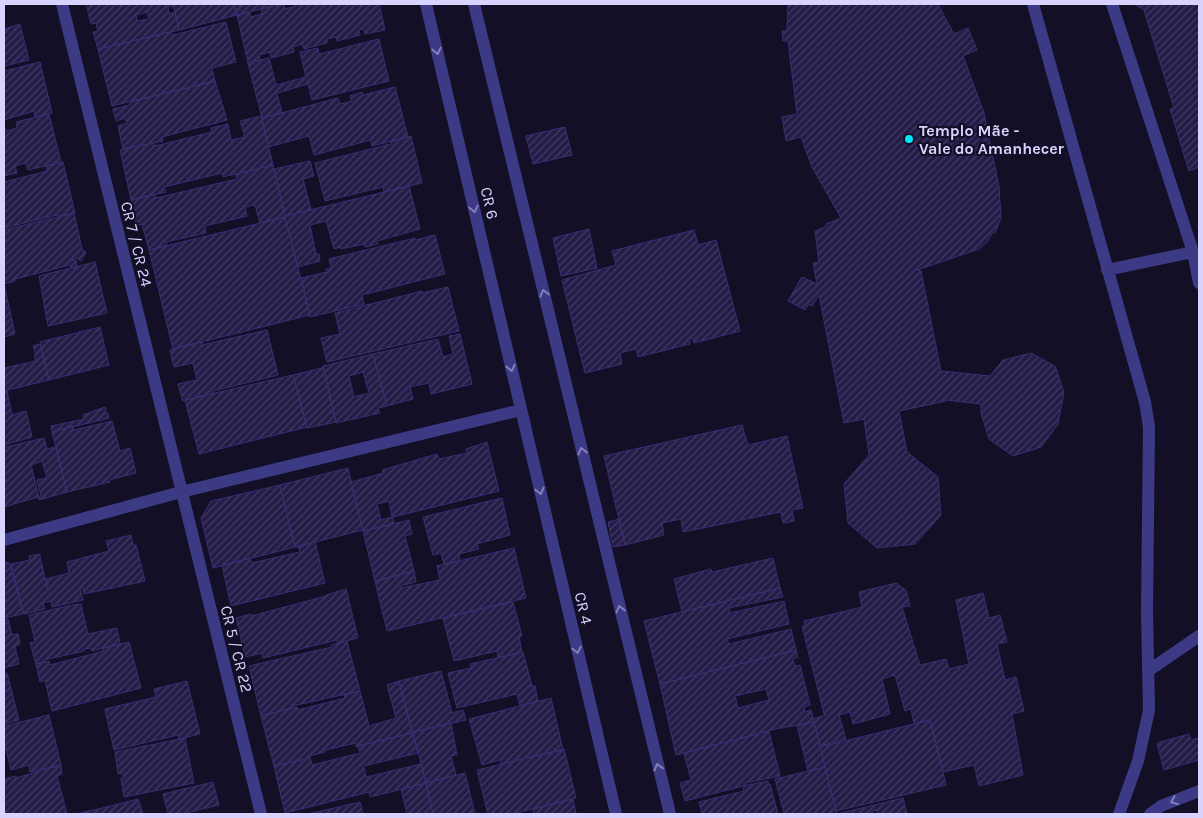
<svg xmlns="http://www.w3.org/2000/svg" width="1203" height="818" viewBox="0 0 1203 818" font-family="Karla,sans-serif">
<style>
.building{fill:url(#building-hatch);stroke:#3b2d73;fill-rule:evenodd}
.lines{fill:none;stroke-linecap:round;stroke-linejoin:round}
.service{stroke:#3d3a85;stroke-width:12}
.minor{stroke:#3d3a85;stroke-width:12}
.oneway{stroke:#837fbc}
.poi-dot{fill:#00e5ff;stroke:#130f26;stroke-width:2}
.labels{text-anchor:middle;stroke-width:4.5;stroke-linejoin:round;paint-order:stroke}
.poi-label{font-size:16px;font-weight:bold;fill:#d9d4ff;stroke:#130f26;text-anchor:start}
.street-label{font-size:16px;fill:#d9d4ff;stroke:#130f26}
</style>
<defs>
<pattern id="building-hatch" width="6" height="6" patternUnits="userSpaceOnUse" patternTransform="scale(1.25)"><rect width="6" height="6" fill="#241b47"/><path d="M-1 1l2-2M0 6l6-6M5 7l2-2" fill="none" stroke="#433b63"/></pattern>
</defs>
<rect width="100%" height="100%" fill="#130f26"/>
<path class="building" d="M86 4H173V6L168 7 169 14 175 12 179 30 98 49 93 32 98 31 96 23 91 24ZM147 12 149 19 137 21 136 15Z
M173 4H234L237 15 179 30Z
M234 4H272L273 6 237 15Z
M284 4 285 9 296 6 295 4H379L385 30 365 34 363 29 359 30 360 35 337 41 336 37 327 39V43L304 49 303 44 293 47 294 52 271 58 270 52 259 55 260 60 248 63 237 15 250 12V17L262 14 261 9Z
M788 4H938L954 34 968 28 977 50 963 56 984 113 999 187 1001 218 995 233H992L988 241 979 249 917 270 921 271 941 371 990 376 1003 360 1031 353 1055 366 1064 392 1058 424 1041 447 1013 456 989 439 981 413V404L946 400V401L899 411 907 452 938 477 941 515 915 544 877 548 848 523 844 484 869 455 864 419 844 423 819 295 812 306 809 304 805 310 788 301 802 277 817 284 813 263 819 262 815 231 825 227 826 224 841 218 812 167 801 137 786 141 782 117 797 114 788 41H783L782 31H787Z
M1134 4H1199V167L1189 171 1170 109 1174 108 1144 10Z
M226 22 236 62 212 68 215 81 112 106 98 49 171 32 173 35Z
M20 24 29 60 4 66V29Z
M379 39 389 81 312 100 308 84 277 93 282 113 262 118 248 63 269 58 276 85 306 77 300 52 318 48 319 54Z
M40 62 52 113 35 117 34 111 4 120V71Z
M215 81 227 120 162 137 163 141 123 149 118 126 127 123 125 118 116 121 113 109 130 105V102Z
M395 87 408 137 372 146 371 140 314 155 309 136 268 147 262 118 338 98 340 104 352 101 350 96 362 92 363 95Z
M49 114 61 162 28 170 26 163 15 166 17 173 4 176V125L6 131 17 128 16 122Z
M261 116 273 165 223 177 222 173 164 187 166 192 131 200 120 150 154 143 155 146 212 132 211 128 228 124 231 140 245 137 240 121Z
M565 127 572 155 533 164 526 136Z
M411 136 422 183 384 192 383 187 325 201 315 163 391 144V141Z
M310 161 314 176 303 179 311 210 285 216 274 169Z
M63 162 75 213 58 216 57 215 4 228V182L47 171 46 166Z
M273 165 285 217 260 223 255 205 245 207 247 216 205 226 206 233 166 242 167 246 149 250 142 224 137 226 131 200 155 194 156 198 237 179 236 174Z
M409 186 420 229 377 241 378 244 365 247 364 244 341 249V247L334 249 326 221 310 225 316 254H319L320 261 298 267 285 216Z
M74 213 82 249 86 252 81 261 76 258 75 259 69 261 76 260 77 267 71 268 70 265 15 279V281L4 284V230Z
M285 217 310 315 173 349 149 250Z
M589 229 597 268 561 276 553 238Z
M694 230 698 245 716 240 740 331 694 343 692 338 689 339 690 344 638 357 636 349 620 353 622 364 585 373 562 280 616 265 612 251Z
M435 235 445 274 362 295 364 304 310 317 301 278 327 272 326 269 331 268 329 259 415 238 416 240Z
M95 262 107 313 48 326 39 276Z
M4 284 15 334 4 337Z
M448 287 459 331 327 362 321 338 340 334 335 313 422 291V293Z
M100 327 109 365 49 380 40 342Z
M267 330 278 375 213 391V393L183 401 178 384 197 380 193 363 174 367 170 350 202 342V345Z
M460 334 472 384 431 394 429 383 410 387 413 399 387 406 373 354 438 339 443 357 453 354 449 336Z
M40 344 49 380 4 391V368L36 361 34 355H36L33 346Z
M373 354 387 406 378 408 380 413 336 423 323 366ZM363 372 369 393 354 397 349 376Z
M323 366 336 422 307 428 293 375 322 368Z
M293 375 307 427 199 454 185 400Z
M4 391H7L12 415 26 411 32 437 4 445Z
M105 407 106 414 108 413 109 418 52 432 51 426 84 419 83 415Z
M112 421 120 451 130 448 136 473 109 480 110 482 67 492 52 432 73 426 74 430Z
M742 425 748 445 787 436 803 508 792 510 794 521 783 523 781 512 683 532 681 519 662 523 664 535 625 545 604 456Z
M44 438 47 449 56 447 67 492 39 500 38 497 4 507V445L6 447ZM42 461 47 478 37 480 41 496 39 497 31 465Z
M487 442 499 491 393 517 394 524 363 531 351 482 383 473 382 470 437 454 439 459 467 453 466 449ZM389 501 392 517 381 520 377 504Z
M348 468 363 530 295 547 280 485Z
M280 485 295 547 213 568 201 518 211 501Z
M502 498 510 535 477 544 479 549 459 554 460 561 444 564 441 553 433 555 423 517Z
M619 519 625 545 613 547 608 522Z
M409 520 412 534 405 536 414 571 375 581 363 531Z
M131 535 133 545H136L145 581 84 594 83 588H80L83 600 52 607 51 601 43 603 45 609 24 614 11 564 30 560 29 556 40 554V557L48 590 46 579 69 573 67 562 109 551 106 541Z
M315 542 325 583 231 606 222 565 250 558 251 563 300 552 298 546Z
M514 548 526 598 387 631 375 581 414 571 416 582 400 586 401 588 440 580 437 566Z
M773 558 780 588 682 612 674 579 711 569 712 572Z
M8 562 10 564 23 614 4 618V563Z
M896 583 906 590 910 606 902 607 920 665 946 659 949 669 969 664 956 600 983 593 989 618 1000 615 1007 642 997 644 1005 680 1016 677 1024 711 1012 714 1023 775 979 786 974 765 943 772 930 720 914 724 911 709 905 711 895 675 882 679 890 714 853 724 850 712 839 715 846 739 820 746 813 719 826 715 824 714 802 626H805L804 621 862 607 859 592Z
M780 588 783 597 729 608 730 613 784 601 789 624 727 639 729 644 791 629 796 650 660 684 644 621Z
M346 589 358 638 338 643 337 640 263 658 262 653 245 657 236 618 251 614V616L326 596V595Z
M513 602 522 636 519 637 522 652 498 658 497 651 454 661 443 618Z
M81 604 88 634 117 628 120 644 92 651 91 648 84 649V651L44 660 45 662 36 664 30 643 35 642 29 615 72 605Z
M8 619 12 635 18 634 20 644 15 646 19 664 4 668V620Z
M347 641 360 691 292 706V708L261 716 249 666 332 647 331 645Z
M129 642 141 688 52 711 45 680 40 682 36 664 49 661 50 665 104 651 103 648Z
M796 650 798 657 793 659 795 666 800 665 810 705 804 707 805 712 811 710 814 722 776 729 676 755 660 684ZM766 689 769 700 738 708 735 696Z
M523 652 532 686H530H535L538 701 520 706 517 694 457 708 448 673 471 668 470 664Z
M441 671 452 713 463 710 466 720 413 732 399 681Z
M7 673 19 720 4 724V674Z
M187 681 200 734 179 739 178 735 114 750 105 709 156 697 154 689Z
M399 681 412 733 358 746 356 747V743L325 750V752L310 756V758L274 766 261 716 297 707 298 710 345 698 344 695 360 691 369 726 396 718 387 685Z
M551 698 563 750 501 764 500 760 482 765 469 719Z
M49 715 61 765 30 772 29 765 11 770 4 741V726Z
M930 720 946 785 836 811 820 747Z
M814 722 825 767 808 771 797 726Z
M451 723 457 755 451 756 456 775 426 783 413 732Z
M769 731 780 776 745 783V785L743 786 685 801 680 783 691 780 684 753Z
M412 733 418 753 364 766 366 777 421 764 426 783 370 797 369 792 285 813 274 766 310 758 312 765 360 753 358 746Z
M1189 734 1191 740 1199 738V760L1164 770 1157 743Z
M185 738 194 783 124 797 121 778H124L122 773 118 774 115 752Z
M564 749 576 798 512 814H488L477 770Z
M61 765 62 774 57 776 67 814H4V779L16 776V778Z
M825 767 837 814H781L784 813 775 779Z
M465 773 475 814H433L426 783Z
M768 781V784H770L778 814H702L699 802 744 791 743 786Z
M213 782 219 805 182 814H168L163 794Z
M426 783 433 814H407L401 789Z
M903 798 907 814H878L877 810 872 811 873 814H837Z
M138 799 143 814H76L111 806Z
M573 799 576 814H529L534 813 533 809Z
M360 802 363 814H308Z"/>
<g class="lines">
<path class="service" d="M1033 4 1145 402 1149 427 1147 611 1149 710 1138 761 1119 814
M1112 4 1193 252 1199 283
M1107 270 1193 252
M1148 671 1199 636"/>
<path class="minor" d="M62 4 261 814
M426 4 616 814
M474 4 670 814
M4 540 181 492 521 410
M1150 814 1161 806 1199 791"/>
</g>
<defs><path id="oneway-chevron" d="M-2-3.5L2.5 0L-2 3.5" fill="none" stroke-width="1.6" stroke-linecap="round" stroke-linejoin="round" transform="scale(1.25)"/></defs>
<g class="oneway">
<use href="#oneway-chevron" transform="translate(437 51) rotate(77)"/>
<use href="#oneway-chevron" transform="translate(474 209) rotate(77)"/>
<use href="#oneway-chevron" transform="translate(544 293) rotate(-104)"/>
<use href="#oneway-chevron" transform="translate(511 368) rotate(77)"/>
<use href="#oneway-chevron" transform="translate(582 451) rotate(-104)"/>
<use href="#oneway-chevron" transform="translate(540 491) rotate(77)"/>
<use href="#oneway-chevron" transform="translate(620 609) rotate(-104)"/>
<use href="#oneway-chevron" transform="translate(577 650) rotate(77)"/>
<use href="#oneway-chevron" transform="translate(658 767) rotate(-104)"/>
<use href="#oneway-chevron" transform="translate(1174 801) rotate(158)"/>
</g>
<circle class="poi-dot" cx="909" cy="139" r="5"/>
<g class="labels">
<g class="poi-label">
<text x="919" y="136">Templo Mãe -<tspan x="919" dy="18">Vale do Amanhecer</tspan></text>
</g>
<g class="street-label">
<text transform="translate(490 203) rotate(77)" y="6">CR 6</text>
<text transform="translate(137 244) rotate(76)" y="6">CR 7 / CR 24</text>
<text transform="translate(584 608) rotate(77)" y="6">CR 4</text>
<text transform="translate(237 649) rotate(76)" y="6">CR 5 / CR 22</text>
</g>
</g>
<rect width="1203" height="818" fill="none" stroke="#d9d4ff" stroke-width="10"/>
</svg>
